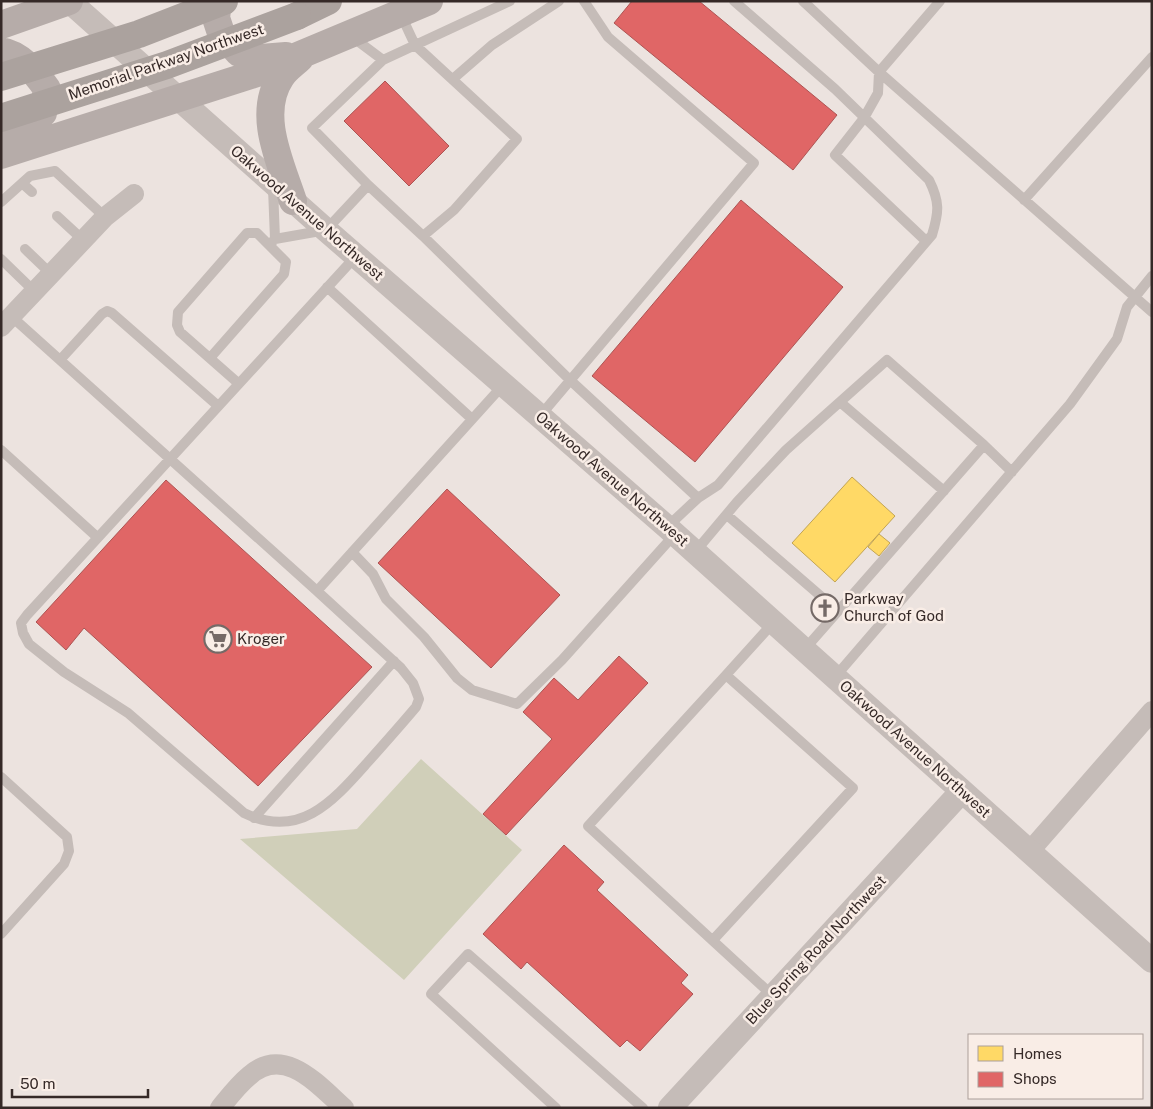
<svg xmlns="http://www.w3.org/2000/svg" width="1153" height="1109" viewBox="0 0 1153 1109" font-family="'Public Sans',sans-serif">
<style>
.green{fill:#d0cfb9}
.homes{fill:#ffd966;stroke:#c2a453}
.shops{fill:#e06666;stroke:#ad5453}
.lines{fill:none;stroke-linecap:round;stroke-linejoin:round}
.service{stroke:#c5bcb8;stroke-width:10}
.minor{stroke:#c5bcb8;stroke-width:20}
.tertiary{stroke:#c5bcb8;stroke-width:24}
.secondary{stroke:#b6aca9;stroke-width:28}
.motorway{stroke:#aba29e;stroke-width:28}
.motorway-bridge{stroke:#aba29e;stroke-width:28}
.labels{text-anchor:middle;stroke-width:5;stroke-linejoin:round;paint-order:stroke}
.street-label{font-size:15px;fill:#352927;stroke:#f9ede6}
.poi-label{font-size:15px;fill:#352927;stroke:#f9ede6;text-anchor:start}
</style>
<rect width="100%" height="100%" fill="#ece3df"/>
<path class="green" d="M421 759 522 850 404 980 240 839 357 829Z"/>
<path class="homes" d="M852 477 895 516 835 582 792 543Z
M879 534 890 543 879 556 868 547Z"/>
<path class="shops" d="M632 1H699L837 115 793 170 614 23Z
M385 81 449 146 409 186 344 121Z
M741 200 843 287 695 462 592 376Z
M166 480 372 667 258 786 84 628 66 650 36 622Z
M447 489 560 595 491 668 378 563Z
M619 656 648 683 506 835 483 814 552 739 523 712 554 678 578 700Z
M564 845 604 882 597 890 688 975 681 983 693 994 640 1051 627 1040 620 1047 527 962 521 969 483 934Z"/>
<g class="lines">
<path class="service" d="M803 1 879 72 1152 312
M401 15 415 45 517 139 454 210 423 236
M351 36 383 60 510 1
M454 78 492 45 559 1
M22 183 32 192
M368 185 312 128 383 60
M273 188 275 239
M1024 200 1152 57
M1 202 30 176 55 171 105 217
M57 216 83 240
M926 241 835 155 864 118 878 93 879 72 940 1
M269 245 275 239 326 230 368 185 423 236 570 380 698 498
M25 249 50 273
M1 259 34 291
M327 287 472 419
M11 316 317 591 504 384
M210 358 284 274 286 262 257 233H247L178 312 177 325 180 332 238 383
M60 360 102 314 107 311 112 313 217 405
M840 402 944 491
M540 416 754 163 608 37 584 1
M984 445 1012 472
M1 450 97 537
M727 515 838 611
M667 527 698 498 718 485 932 235C939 212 940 202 929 180L835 89 734 1
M352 552 373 574 386 599 424 637 457 678 472 690 517 704 562 660 675 534
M695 552 737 502 786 450 887 360 984 445 804 650
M317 591 401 668 413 683 419 699 416 707C400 726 384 744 367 763 333 801 300 840 244 813L128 713 64 672 29 644 23 633 21 623 27 615 356 256
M726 675 774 622
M835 677 1070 404 1117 339 1127 307 1152 276
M1 777 67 837 69 851 64 864 1 934
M254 818 394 661
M713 940 853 788 726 675 588 826 773 996
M556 1108 431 994 468 954 643 1108"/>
<path class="minor" d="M1 327 105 217 134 194
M1029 852 1152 711
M220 1108C229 1097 238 1085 249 1076 284 1044 318 1085 344 1108"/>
<path class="tertiary" d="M69 1 326 230 667 527 1152 961
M670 1108 962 791"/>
<path class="secondary" d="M218 1 216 18 221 33 239 53 261 58 286 56
M1 25 69 1
M1 51C21 54 36 73 47 89L43 113 1 148
M1 155 257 73 429 1
M293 201C281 164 256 114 281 77 285 70 294 64 300 58"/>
<path class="motorway" d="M297 16 328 1"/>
<path class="motorway-bridge" d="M1 77 139 34 224 1
M1 118 167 65 297 16"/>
</g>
<defs>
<g id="church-ring" transform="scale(1.4375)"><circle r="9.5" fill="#f9ede6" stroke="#756a67" stroke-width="1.5"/><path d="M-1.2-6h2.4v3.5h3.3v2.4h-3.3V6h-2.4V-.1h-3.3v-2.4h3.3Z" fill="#756a67"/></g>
<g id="supermarket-ring" transform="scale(1.4375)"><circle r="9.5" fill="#f9ede6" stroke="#756a67" stroke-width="1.5"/><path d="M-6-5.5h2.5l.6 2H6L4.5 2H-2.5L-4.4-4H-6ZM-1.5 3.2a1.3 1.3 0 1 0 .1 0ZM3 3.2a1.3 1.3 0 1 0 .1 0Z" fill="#756a67"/></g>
</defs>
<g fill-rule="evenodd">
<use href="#church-ring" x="825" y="608"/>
<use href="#supermarket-ring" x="218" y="639"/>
</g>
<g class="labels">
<g class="street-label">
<text transform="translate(166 62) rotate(-19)" y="5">Memorial Parkway Northwest</text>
<text transform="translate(307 213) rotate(41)" y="5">Oakwood Avenue Northwest</text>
<text transform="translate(612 479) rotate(41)" y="5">Oakwood Avenue Northwest</text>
<text transform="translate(915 749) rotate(42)" y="5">Oakwood Avenue Northwest</text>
<text transform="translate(816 950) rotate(-47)" y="5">Blue Spring Road Northwest</text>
</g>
<g class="poi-label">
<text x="844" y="604">Parkway<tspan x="844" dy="17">Church of God</tspan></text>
<text x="237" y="644">Kroger</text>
</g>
</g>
<rect width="1153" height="1109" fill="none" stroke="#352927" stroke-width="5"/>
<rect x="968" y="1034" width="175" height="65" fill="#f9ede6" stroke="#ab9f9a"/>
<rect x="978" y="1046" width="25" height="15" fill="#ffd966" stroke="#ab9f9a"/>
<text x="1013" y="1059" font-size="15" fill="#352927">Homes</text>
<rect x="978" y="1072" width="25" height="15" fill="#e06666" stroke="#ab9f9a"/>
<text x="1013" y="1084" font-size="15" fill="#352927">Shops</text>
<path d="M12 1089v8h136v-8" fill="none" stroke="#352927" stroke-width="2.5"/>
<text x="20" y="1089" font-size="15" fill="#352927" stroke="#f9ede6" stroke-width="4" paint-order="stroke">50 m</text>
</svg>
